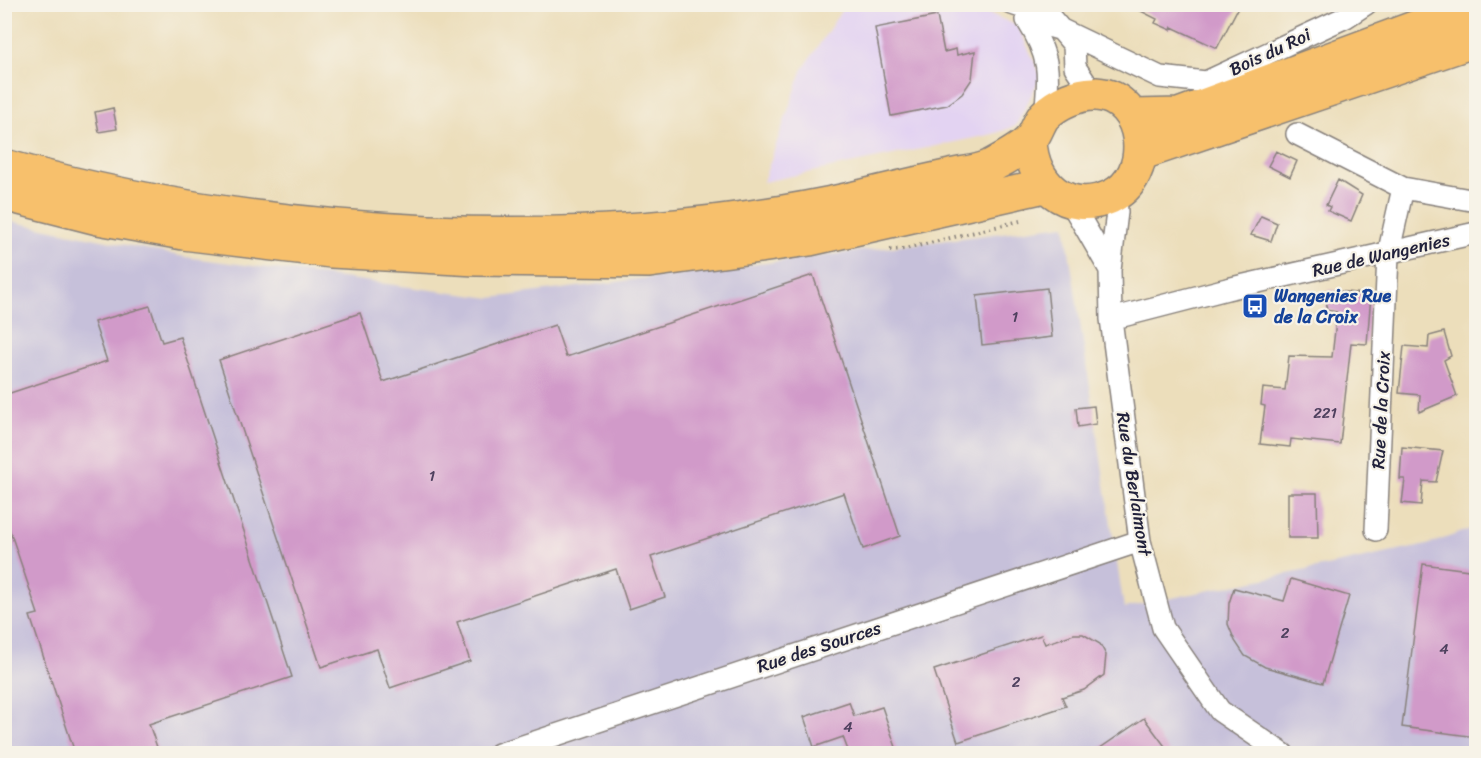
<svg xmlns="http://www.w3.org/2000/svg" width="1481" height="758" viewBox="0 0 1481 758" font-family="Sriracha,sans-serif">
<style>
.built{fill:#e3d3f2}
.industrial{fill:#c6c0da}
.building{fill:#d19ac9}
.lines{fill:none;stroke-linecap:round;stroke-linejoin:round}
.street-casing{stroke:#87807b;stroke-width:24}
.highway-casing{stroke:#87807b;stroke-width:36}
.path{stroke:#87807b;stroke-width:4;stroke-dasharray:1.5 4.5;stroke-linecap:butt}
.street{stroke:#fff;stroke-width:21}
.highway{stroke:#f7c06c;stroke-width:33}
.labels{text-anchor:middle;stroke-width:4.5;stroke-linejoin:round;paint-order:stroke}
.number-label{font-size:15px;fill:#4e405e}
.street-label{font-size:18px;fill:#22223b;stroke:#f7f3e8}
.transit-label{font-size:18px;font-weight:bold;fill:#164399;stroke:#f7f3e8;text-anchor:start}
</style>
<rect width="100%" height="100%" fill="#f7f3e8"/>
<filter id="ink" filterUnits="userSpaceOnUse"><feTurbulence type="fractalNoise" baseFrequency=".0167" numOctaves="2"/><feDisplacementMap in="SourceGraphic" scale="12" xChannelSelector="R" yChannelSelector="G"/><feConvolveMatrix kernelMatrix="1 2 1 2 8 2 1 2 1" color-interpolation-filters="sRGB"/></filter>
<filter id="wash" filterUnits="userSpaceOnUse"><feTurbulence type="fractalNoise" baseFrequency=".008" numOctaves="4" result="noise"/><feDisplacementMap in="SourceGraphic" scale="24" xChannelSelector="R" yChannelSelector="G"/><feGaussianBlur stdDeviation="1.35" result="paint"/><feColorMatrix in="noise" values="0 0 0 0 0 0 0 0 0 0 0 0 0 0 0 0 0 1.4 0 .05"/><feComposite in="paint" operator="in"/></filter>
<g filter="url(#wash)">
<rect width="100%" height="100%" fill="#ecdebb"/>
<path class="built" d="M845 5H970L1018 26 1041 76 1016 126 993 134 763 182 802 71Z"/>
<path class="industrial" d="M4 220 185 257 491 298 1065 225 1124 608 1427 545 1476 527V753H5Z"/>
<g id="blocks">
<path class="building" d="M1127 4H1240L1217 48 1172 27 1171 30 1155 23 1157 19Z
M937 16 944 52 956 49 957 55 975 51 972 79 962 94 947 105 891 116 875 28Z
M113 108 117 129 99 132 95 112Z
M1276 151 1297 161 1290 177 1268 166Z
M1338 180 1362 195 1351 221 1328 211 1330 207 1326 205Z
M1261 216 1277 223 1271 241 1251 235Z
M813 275 900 536 863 549 844 493 651 557 665 597 629 609 616 569 457 622 470 661 390 688 377 649 321 667 219 360 360 313 383 382 555 325 566 357Z
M1047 288 1052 337 982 345 977 296Z
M1329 290 1371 295 1367 344 1351 343 1340 444 1291 439 1290 447 1260 444 1265 406 1261 405 1263 388 1285 390 1289 356 1332 357 1337 312 1326 310Z
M150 306 162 342 180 337 292 677 149 724 159 753H75L30 616 38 614 4 513V395L107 361 94 322Z
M1444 332 1451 356 1444 360 1457 396 1419 412 1420 395 1399 393 1404 346 1428 348 1429 336Z
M1094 406 1096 424 1078 427 1076 408Z
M1402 447 1443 451 1436 482 1423 481 1421 505 1402 503 1405 479H1400Z
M1288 493H1317L1318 538H1288Z
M1423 564 1476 571V737L1402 727Z
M1291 579 1349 596 1323 683 1265 667 1245 656 1235 641 1228 624 1229 603 1234 588 1284 601Z
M1074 634H1083L1100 644 1106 655 1104 675 1084 690 1062 697 1066 706 958 742 934 670 1041 635 1045 644Z
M849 702 854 716 882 707 898 753H849L843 737 814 747 804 717Z
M1144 718 1170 753H1093Z"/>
</g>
</g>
<g filter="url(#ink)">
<use href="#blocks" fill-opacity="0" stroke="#87807b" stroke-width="1.5"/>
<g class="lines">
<g class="street-casing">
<path id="street" d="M1012 4 1050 17 1074 45 1075 67 1093 94
M1027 20C1050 56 1050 73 1045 115
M1033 30 1048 26 1062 30 1160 77 1206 82 1346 17 1366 4
M1297 134 1403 188 1476 201
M1116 194 1117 212 1110 270 1111 319 1140 541 1163 628 1220 711 1283 754
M1070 201 1110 270
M1111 319 1227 289 1476 233
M1376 530 1388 255 1403 188
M499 754 1140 541"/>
</g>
<g class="highway-casing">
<path id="highway" d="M1133 116 1179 115 1476 5
M1142 153 1476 40
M4 166C268 240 588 257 855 198 887 190 918 183 950 176 963 173 979 172 991 166 1003 159 1022 150 1031 139 1037 132 1039 121 1045 115 1057 103 1079 93 1096 94 1147 97 1156 177 1110 197 1066 216 1032 184 1030 141
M4 194 98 218 183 233 331 251 476 259 649 261 810 239 1045 186"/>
</g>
<path class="path" d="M890 250 905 249 1020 221"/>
<use href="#street" class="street"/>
<use href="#highway" class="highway"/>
</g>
</g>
<defs>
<g id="bus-square" transform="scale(1.35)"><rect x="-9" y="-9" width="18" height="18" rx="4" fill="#1a4fb4" stroke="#f7f3e8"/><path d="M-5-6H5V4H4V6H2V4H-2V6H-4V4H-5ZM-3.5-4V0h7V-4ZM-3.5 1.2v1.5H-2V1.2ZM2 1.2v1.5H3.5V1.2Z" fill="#fff"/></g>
</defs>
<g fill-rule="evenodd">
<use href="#bus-square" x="1255" y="306"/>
</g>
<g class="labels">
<g class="number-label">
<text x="1015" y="322">1</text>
<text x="1325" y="418">221</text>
<text x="432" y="481">1</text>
<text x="1285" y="638">2</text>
<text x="1444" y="654">4</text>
<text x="1016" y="687">2</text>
<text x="848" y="732">4</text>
</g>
<g class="street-label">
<text transform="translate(1270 52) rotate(-25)" y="6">Bois du Roi</text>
<text transform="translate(1381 255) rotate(-13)" y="6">Rue de Wangenies</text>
<text transform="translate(1381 410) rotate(-87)" y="6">Rue de la Croix</text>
<text transform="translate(1134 484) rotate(81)" y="6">Rue du Berlaimont</text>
<text transform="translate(819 647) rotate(-18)" y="6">Rue des Sources</text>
</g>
<g class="transit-label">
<text x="1274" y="302">Wangenies Rue<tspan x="1274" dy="21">de la Croix</tspan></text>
</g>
</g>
<rect width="1481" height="758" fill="none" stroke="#f7f3e8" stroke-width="24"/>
</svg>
